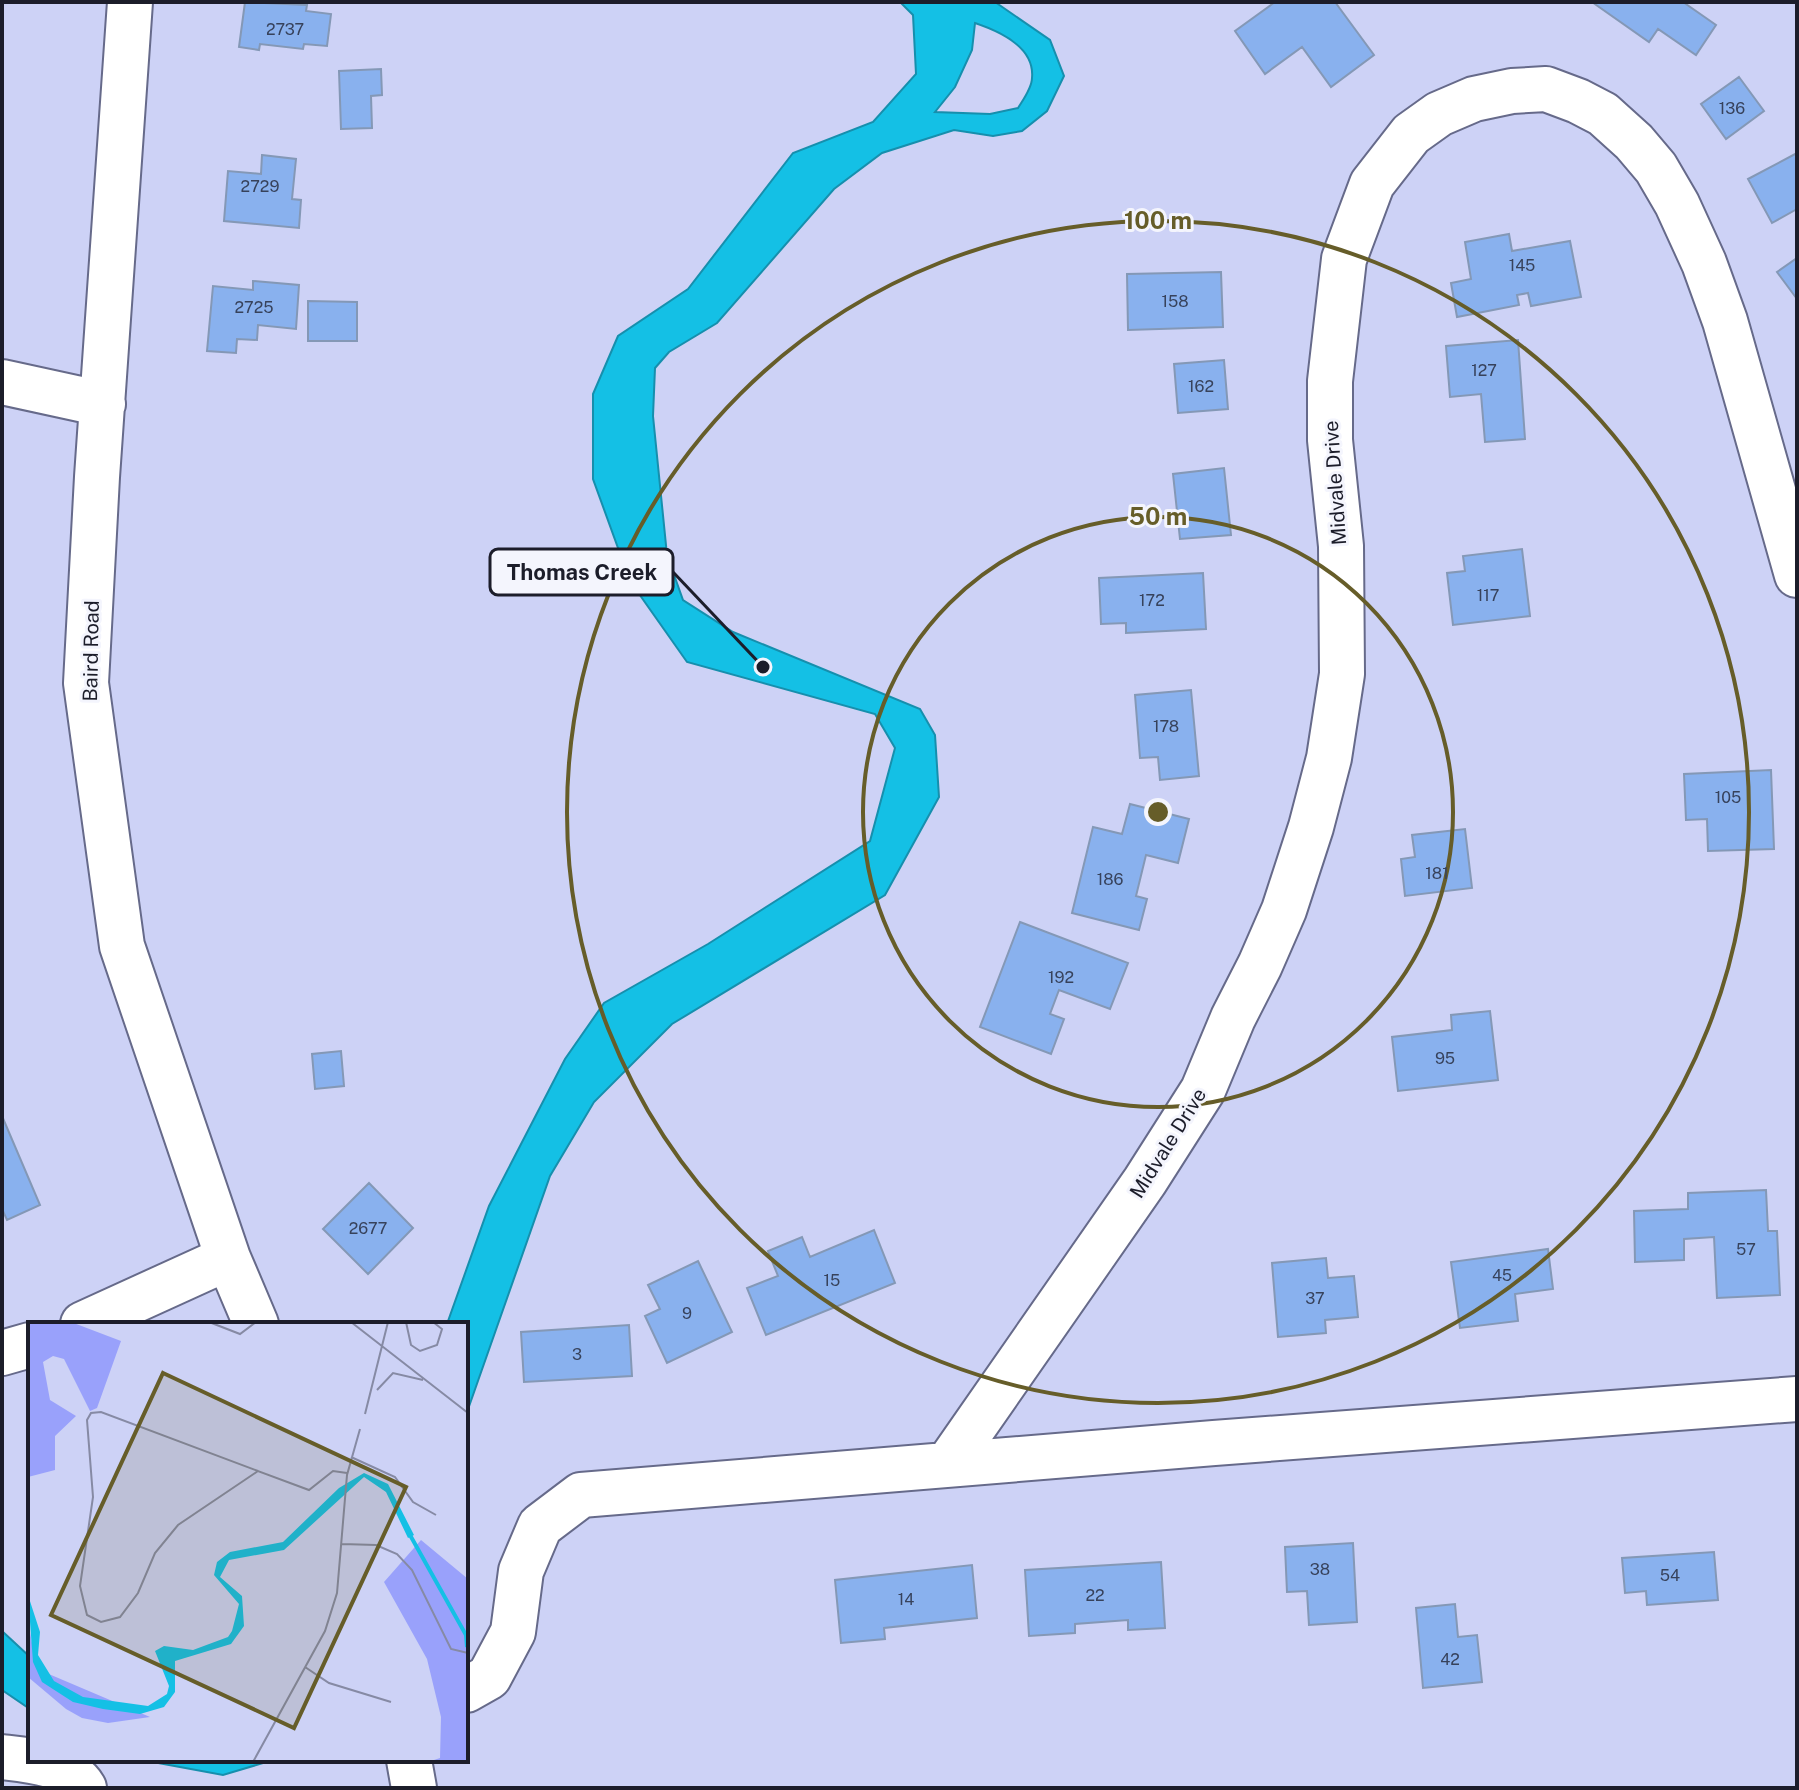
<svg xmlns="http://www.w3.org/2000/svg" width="1799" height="1790" viewBox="0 0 1799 1790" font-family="'Public Sans',sans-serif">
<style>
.water{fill:#14c0e5;stroke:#168fad;stroke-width:2;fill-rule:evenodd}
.building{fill:#89b1ee;stroke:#8498b6;stroke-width:2}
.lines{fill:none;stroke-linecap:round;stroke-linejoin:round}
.minor-casing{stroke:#666a8a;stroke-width:48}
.minor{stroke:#fff;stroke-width:44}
.ring{fill:none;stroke:#665d29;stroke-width:4}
.labels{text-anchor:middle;stroke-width:6;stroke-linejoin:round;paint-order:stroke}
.number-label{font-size:16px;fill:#37425b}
.street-label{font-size:20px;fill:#1c1d2a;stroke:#f4f5fd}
.inset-river{fill:none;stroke:#14c0e5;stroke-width:4}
.inset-road{fill:none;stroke:#868aa4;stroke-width:2}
.view{fill:#665d29;fill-opacity:0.15;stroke:#665d29;stroke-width:4}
.inset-edge{fill:none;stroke:#1c1d2a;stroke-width:4}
.centre{fill:#665d29;stroke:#f4f5fd;stroke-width:4}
.ring-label{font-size:24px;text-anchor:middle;font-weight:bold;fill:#665d29;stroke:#f4f5fd;stroke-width:6;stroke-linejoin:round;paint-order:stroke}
.leader{fill:none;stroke:#1c1d2a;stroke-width:3}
.callout-dot{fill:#1c1d2a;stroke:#f4f5fd;stroke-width:3}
.callout{fill:#f4f5fd;stroke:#1c1d2a;stroke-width:3}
.callout-label{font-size:22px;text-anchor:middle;font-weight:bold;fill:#1c1d2a}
</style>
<rect width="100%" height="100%" fill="#cdd2f6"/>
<path class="water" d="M900 2H995L1050 40 1064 76 1047 111 1022 131 993 136 954 130 882 153 834 189 717 323 669 352 655 368 653 416 667 555 683 600 733 632 920 709 935 735 939 797 885 895 672 1024 594 1102 550 1176 466 1415V1324H447L489 1206 565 1059 604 1003 708 944 870 841 895 748 875 714 687 662 630 581 593 479V394L618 336 688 289 793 153 873 122 916 74 913 15ZM975 23C999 31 1035 47 1032 78 1032 88 1023 100 1018 108L990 114 935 112 955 87 972 50Z
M2 1631 30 1657V1709L2 1690Z
M142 1760H273L223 1775Z"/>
<path class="building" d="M245 2 307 5 306 11 331 14 327 46 304 44 303 49 260 44 259 50 239 47Z
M1275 2H1335L1374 55 1331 87 1302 47 1265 74 1235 31Z
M1592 2H1683L1716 25 1696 55 1658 29 1649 42Z
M381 69 382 95 371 96 372 128 341 129 339 71Z
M1739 77 1764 111 1726 139 1701 104Z
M1797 153V209L1772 223 1748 179Z
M262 155 296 159 292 199 301 200 299 228 224 221 228 171 261 174Z
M1509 234 1512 251 1570 241 1581 297 1531 306 1528 293 1517 295 1519 305 1457 317 1451 283 1471 279 1465 242Z
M1797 258V299L1777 272Z
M1221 272 1223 327 1128 330 1127 274Z
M253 281 299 285 296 329 258 325 257 340 237 339 236 353 207 351 213 286 253 290Z
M308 301 357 302V341H308Z
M1518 340 1525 439 1485 442 1481 394 1450 397 1446 346Z
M1224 360 1228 409 1178 413 1174 364Z
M1224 468 1231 535 1180 539 1173 474Z
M1522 549 1530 616 1453 625 1447 573 1465 571 1463 556Z
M1203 573 1206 629 1126 633V623L1101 624 1099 578Z
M1191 690 1199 776 1160 780 1158 757 1140 758 1135 695Z
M1771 770 1774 849 1708 851 1707 819 1686 820 1684 774Z
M1130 804 1189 819 1178 863 1146 855 1136 896 1147 899 1139 930 1072 913 1093 827 1122 834Z
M1465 829 1472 888 1405 896 1401 859 1415 857 1412 835Z
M1020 922 1128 963 1110 1009 1059 990 1050 1014 1064 1019 1051 1054 980 1027Z
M1490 1011 1498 1080 1398 1091 1392 1037 1452 1030 1451 1015Z
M341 1051 344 1086 315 1089 312 1054Z
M2 1116 40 1205 7 1220 2 1209Z
M369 1183 413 1228 368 1274 323 1229Z
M1766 1190 1768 1231H1777L1780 1295 1717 1298 1714 1237 1684 1239V1260L1635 1262 1634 1211 1688 1209V1193Z
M874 1230 895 1283 766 1335 747 1288 778 1276 768 1251 802 1237 810 1257Z
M1548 1249 1553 1289 1515 1294 1518 1321 1460 1328 1451 1262Z
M1326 1258 1328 1278 1354 1276 1358 1317 1325 1320 1326 1333 1278 1337 1272 1263Z
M698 1261 732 1332 667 1363 645 1316 660 1309 648 1285Z
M629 1325 632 1376 524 1382 521 1332Z
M1353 1543 1357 1622 1309 1625 1307 1591 1287 1592 1285 1547Z
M1714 1552 1718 1600 1647 1605 1646 1591 1625 1593 1622 1558Z
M1161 1562 1165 1628 1128 1630V1620L1075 1624V1633L1029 1636 1025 1570Z
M972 1565 977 1618 884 1628 885 1639 841 1643 835 1580Z
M1455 1604 1458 1637 1477 1635 1482 1682 1423 1688 1416 1608Z"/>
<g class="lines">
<g class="minor-casing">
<path id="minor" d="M130 2 97 477 86 683 122 946 228 1258 256 1324
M2 382 103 404
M83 1324 228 1258
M2 1353 30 1345
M948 1464 1145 1181 1203 1090 1233 1018 1260 965 1284 910 1311 827 1329 758 1342 674 1341 546 1330 440V381L1344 259 1372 184 1411 134 1439 114 1474 99 1512 91 1546 89 1578 101 1603 114 1634 142 1656 168 1677 204 1704 263 1725 321 1797 575
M466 1690 489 1677 513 1632 521 1571 540 1526 581 1495 1214 1443 1797 1399
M2 1757C28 1760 69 1763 84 1788
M409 1760 414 1788"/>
</g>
<use href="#minor" class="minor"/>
</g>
<g class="ring">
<circle cx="1158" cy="812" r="295"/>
<circle cx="1158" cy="812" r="591"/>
</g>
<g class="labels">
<g class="number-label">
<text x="285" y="35">2737</text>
<text x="1732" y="114">136</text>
<text x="260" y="192">2729</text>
<text x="1522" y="271">145</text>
<text x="1175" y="307">158</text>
<text x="254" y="313">2725</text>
<text x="1484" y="376">127</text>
<text x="1201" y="392">162</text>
<text x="1488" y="601">117</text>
<text x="1152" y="606">172</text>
<text x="1166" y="732">178</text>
<text x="1728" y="803">105</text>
<text x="1437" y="879">181</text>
<text x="1110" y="885">186</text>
<text x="1061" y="983">192</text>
<text x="1445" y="1064">95</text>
<text x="368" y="1234">2677</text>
<text x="1746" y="1255">57</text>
<text x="1502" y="1281">45</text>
<text x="832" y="1286">15</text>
<text x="1315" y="1304">37</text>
<text x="687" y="1319">9</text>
<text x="577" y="1360">3</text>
<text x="1320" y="1575">38</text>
<text x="1670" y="1581">54</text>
<text x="1095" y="1601">22</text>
<text x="906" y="1605">14</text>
<text x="1450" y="1665">42</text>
</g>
<g class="street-label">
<text transform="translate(1335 483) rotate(-94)" y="7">Midvale Drive</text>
<text transform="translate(91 651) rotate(-89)" y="7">Baird Road</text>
<text transform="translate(1168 1143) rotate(-58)" y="7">Midvale Drive</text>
</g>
</g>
<g transform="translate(28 1322)">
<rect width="440" height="440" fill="#cdd2f6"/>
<path d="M0 0H43L93 19 69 86 62 89 36 37 25 34 15 40 22 78 48 94 27 114V148L0 155ZM393 218 440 257V440H400L412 436 413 395 399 337 356 260ZM0 300 9 347 122 395 80 401 54 396 38 387 0 355Z" fill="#99a1fb"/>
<path d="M336 151 360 162 386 213 380 216 358 170 336 155 256 228 201 238 192 255 214 274 216 304 203 322 147 339V370L136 385 112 392 75 387 45 380 14 360 5 340 0 273 12 310 10 333 26 359 55 375 120 384 139 372 141 364 127 329 136 324 165 328 200 315 204 309 211 282 186 253 189 240 202 230 255 220 311 166Z" fill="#14c0e5"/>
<path class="inset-river" d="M382 213 438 313 439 325M440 343V376"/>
<path class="inset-road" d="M181 0 212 12 228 0M323 0 440 91M378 0 383 23 392 29 409 23 414 7 405 0M349 68 365 51 395 58M337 92 360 0M323 135 367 155 385 180 408 193M230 149 73 90 63 91 59 98 65 175 52 264 59 293 73 300 92 295 110 271 127 231 150 203 230 149 281 168 305 149 319 151M314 222 348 223 369 232 384 248 423 327 440 331M277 345 301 361 363 380M225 440 297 309 309 271 319 153 332 107"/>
<path class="view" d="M135 51 378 165 266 406 23 293Z"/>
<rect width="440" height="440" class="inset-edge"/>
</g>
<circle cx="1158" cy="812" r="12" class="centre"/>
<g class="ring-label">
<text x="1158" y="229">100 m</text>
<text x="1158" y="525">50 m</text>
</g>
<path class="leader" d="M763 667L673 572"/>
<circle class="callout-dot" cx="763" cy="667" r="8"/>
<rect class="callout" x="490" y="549" width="183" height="46" rx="8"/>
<g class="callout-label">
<text x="582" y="580">Thomas Creek</text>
</g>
<rect width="1799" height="1790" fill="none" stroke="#1c1d2a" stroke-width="8"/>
</svg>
